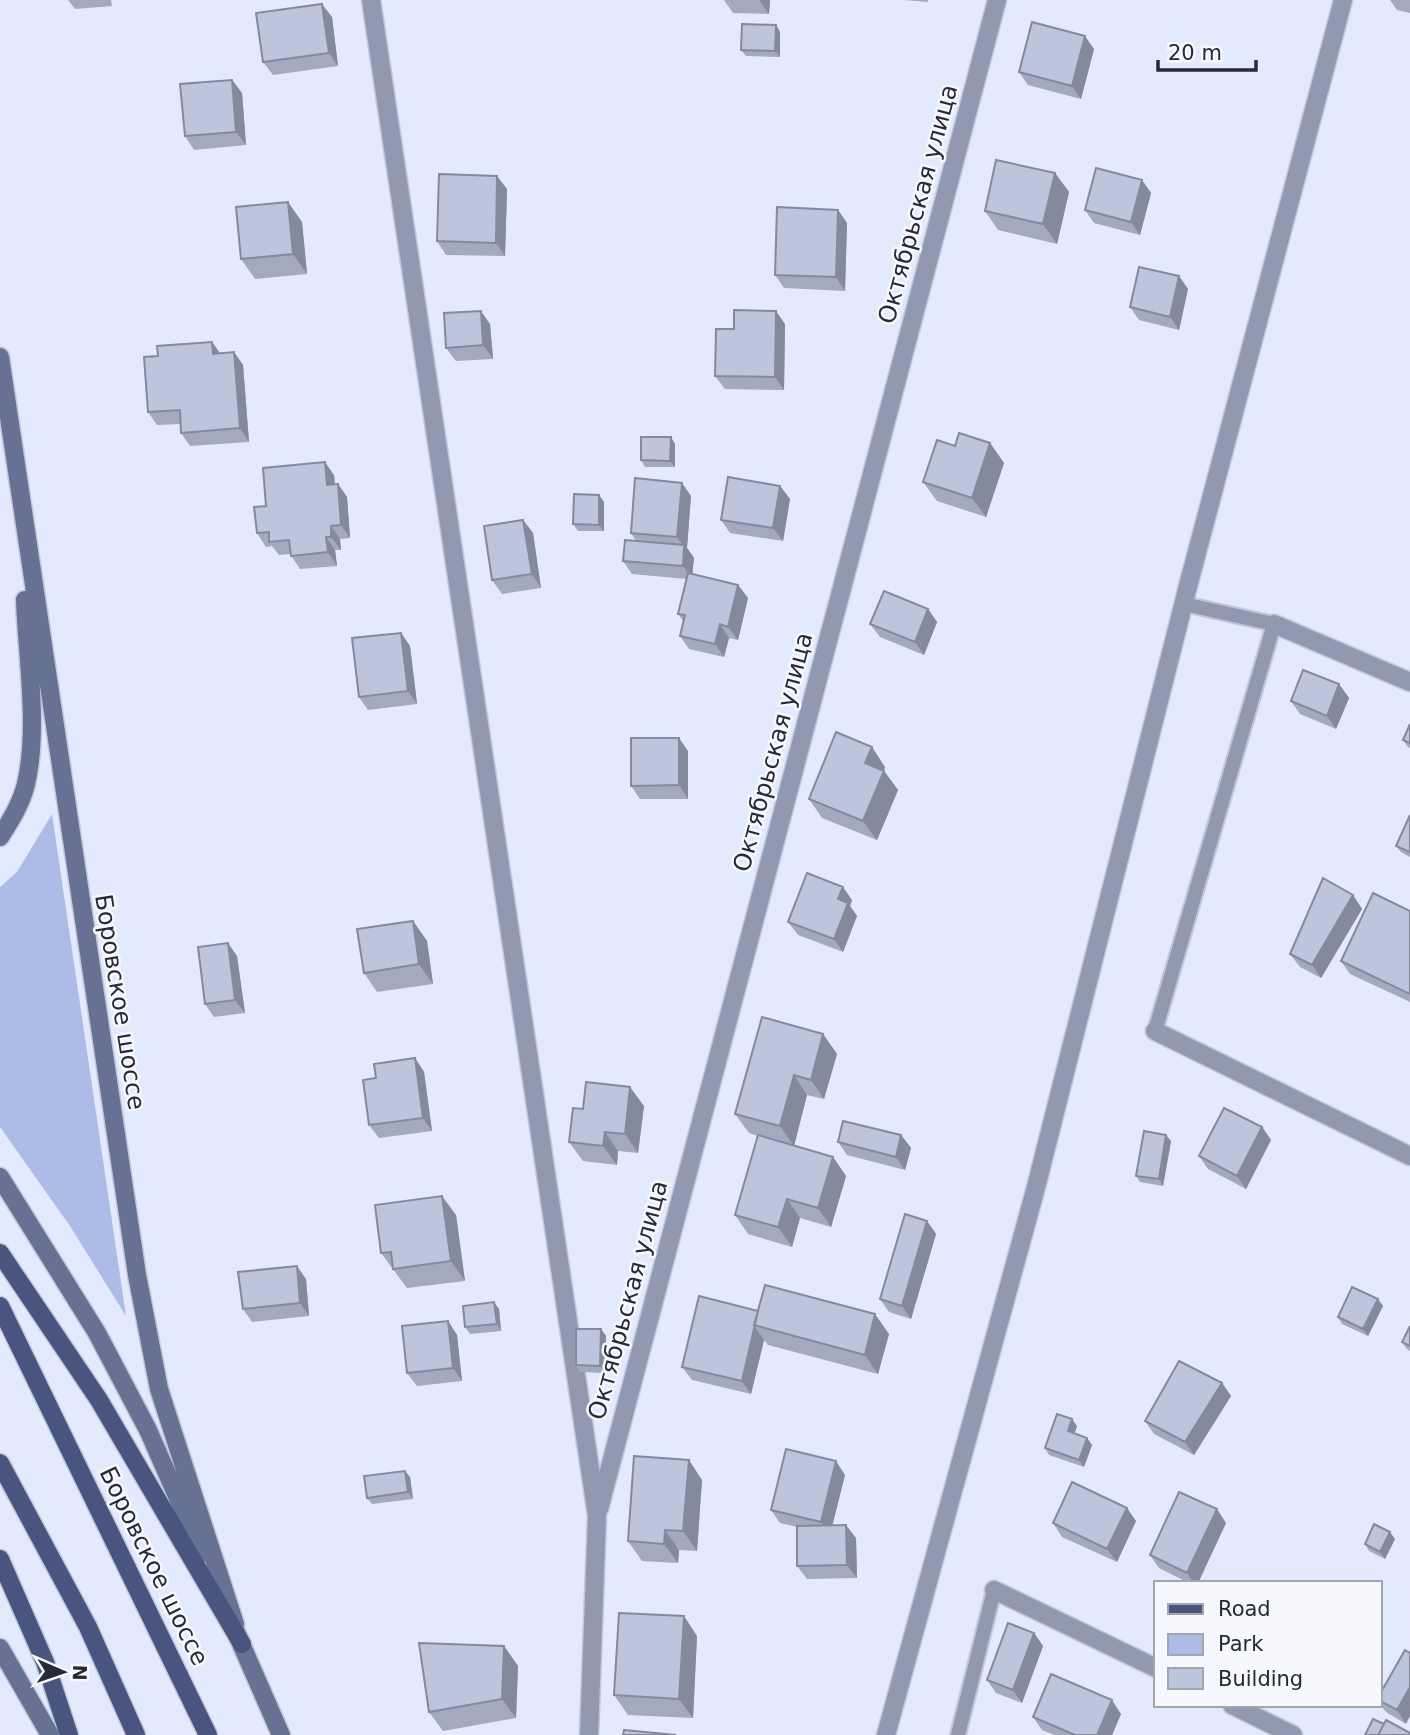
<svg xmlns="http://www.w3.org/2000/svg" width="1410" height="1735" viewBox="0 0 1410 1735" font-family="'DejaVu Sans',sans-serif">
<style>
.green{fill:#adbbe7}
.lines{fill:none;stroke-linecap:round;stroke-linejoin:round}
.lane-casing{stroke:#c2c7d9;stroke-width:18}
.street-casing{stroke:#c2c7d9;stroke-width:21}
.secondary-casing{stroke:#c2c7d9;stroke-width:21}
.primary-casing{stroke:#c2c7d9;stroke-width:21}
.lane{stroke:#9199b1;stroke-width:14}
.street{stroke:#9199b1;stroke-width:18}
.secondary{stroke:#667194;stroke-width:18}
.primary{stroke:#49557f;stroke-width:18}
.wall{fill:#a3a9be}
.shaded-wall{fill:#848a9b}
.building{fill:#bdc5dd;stroke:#848a9b;stroke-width:2}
.labels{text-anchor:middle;stroke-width:5;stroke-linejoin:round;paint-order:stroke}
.street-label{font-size:24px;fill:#272a33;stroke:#f6f8fd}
</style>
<rect width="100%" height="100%" fill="#e4eafe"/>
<path class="green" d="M52 814 126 1316 70 1226 0 1127V887L17 872Z"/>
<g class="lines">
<g class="lane-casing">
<path id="lane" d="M1155 1031 1274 624 1184 604
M958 1735 994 1590"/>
</g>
<g class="street-casing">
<path id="street" d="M371 0 597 1516 589 1735
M1274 624 1410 682
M1155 1031 1410 1156
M599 1509 997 0
M994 1590 1156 1668
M1232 1705 1293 1735
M886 1735 1035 1191 1187 590 1343 0"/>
</g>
<g class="secondary-casing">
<path id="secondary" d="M0 357 137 1275 159 1389 235 1624
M0 837C11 820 21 804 26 784 39 728 27 657 25 600
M0 1177 97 1333 148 1430 202 1553
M235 1630 281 1735
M0 1648 50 1735"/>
</g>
<g class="primary-casing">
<path id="primary" d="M0 1253 99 1400 242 1644
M0 1306 208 1735
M0 1463 88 1627 136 1735
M0 1559 45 1662 69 1735"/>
</g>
<use href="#lane" class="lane"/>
<use href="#street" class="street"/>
<use href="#secondary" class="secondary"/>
<use href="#primary" class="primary"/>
</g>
<path class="wall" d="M68 0H111L112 6 75 9Z
M724 0H770L769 14 733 13Z
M904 0H928V2Z
M1390 0H1410V13L1397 10Z
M332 17 338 66 273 75 263 62Z
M776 25 780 32V57L746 56 741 50Z
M1094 49 1081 99 1028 85 1019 72Z
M232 80 242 93 246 145 194 150 185 136Z
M1055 173 1069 192 1057 244 998 230 985 211Z
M1142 180 1151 193 1140 235 1094 223 1085 210Z
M507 189 505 256 446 255 437 241Z
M838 210 847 223 845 291 784 288 775 275Z
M302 222 307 274 255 279 241 259Z
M1179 276 1188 289 1179 330 1139 320 1130 307Z
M490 324 493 359 456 361 446 348Z
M785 324 784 390 725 389 715 376 734 329Z
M212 342 220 353 234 352 243 365 249 442 190 446 181 433 180 424 157 425 148 412 158 356Z
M990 443 1004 463 986 517 937 501 923 482 955 446Z
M675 444V467H645L641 460Z
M334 475 335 484H338L347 497 350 538 340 539 341 550H335L337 566 300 569 290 554 279 555 272 546 266 547 257 533 266 506Z
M780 486 790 499 783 541 730 533 721 520Z
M599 495 604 502V531H578L573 524Z
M691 496 687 548 694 558 692 574 738 585 748 598 738 640 729 638 724 657 689 649 680 636 683 621 678 614 687 579 632 574 623 561 636 541 631 533Z
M523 520 533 533 541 588 502 594 492 580Z
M928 609 937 622 924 655 880 637 870 624Z
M401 633 410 646 417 704 368 710 359 697Z
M1339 684 1349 698 1336 729 1300 714 1291 701Z
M1410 724V748L1408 747 1403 740Z
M688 751V799H640L631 786Z
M885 767 884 771 898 790 877 840 822 818 809 799Z
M1410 815V857L1401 852 1396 846Z
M1353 895 1362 909 1321 978 1300 967 1290 954Z
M852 900 850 906 857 916 843 952 798 935 788 922Z
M1410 911V1002L1350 974 1341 961Z
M413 921 427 941 433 984 377 992 364 973Z
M237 956 245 1013 214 1017 205 1004Z
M823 1034 837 1054 824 1099 807 1095 794 1146 833 1157 846 1176 831 1227 800 1218 792 1247 748 1234 735 1215 758 1136 749 1133 735 1114Z
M415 1058 424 1072 432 1131 379 1138 369 1125 376 1078Z
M644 1106 638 1153 618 1151 617 1165 583 1161 569 1142 583 1109Z
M1262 1127 1271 1140 1246 1189 1208 1169 1199 1156Z
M901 1135 911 1148 905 1170 847 1155 838 1142Z
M1171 1141 1163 1186 1140 1182 1136 1176Z
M456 1215 465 1281 407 1288 381 1253Z
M927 1221 936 1234 911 1319 889 1312 880 1299Z
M306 1279 309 1316 252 1322 243 1309Z
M1378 1299 1383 1306 1368 1336 1342 1324 1338 1317Z
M499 1309 501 1331 470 1334 465 1327Z
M758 1311 889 1334 878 1374 768 1345 764 1340 751 1394 692 1380 682 1367Z
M448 1321 457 1335 462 1381 417 1386 407 1373Z
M1410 1326V1351L1407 1349 1402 1342Z
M601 1329 606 1336 605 1373 580 1372 576 1365Z
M1222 1383 1231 1396 1194 1455 1154 1434 1145 1421Z
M1077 1426 1074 1434 1087 1438 1092 1445 1084 1467 1049 1455 1045 1448Z
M845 1475 832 1525 856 1538 857 1578 807 1579 797 1566V1527L780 1523 771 1510Z
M410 1477 413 1499 372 1504 367 1498Z
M702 1480 697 1551 679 1550 678 1563 642 1561 628 1541Z
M1136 1521 1117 1562 1062 1537 1053 1523Z
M1226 1523 1198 1583H1189L1159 1568 1150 1555Z
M1395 1539 1385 1559 1369 1551 1365 1544Z
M1034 1633 1043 1646 1022 1703 996 1693 987 1680Z
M697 1636 693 1718 628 1715 614 1695Z
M504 1646 518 1666 516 1718 443 1731 429 1712Z
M1410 1653 1406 1724 1386 1712 1380 1704V1694Z
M1121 1714 1112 1735H1054L1042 1730 1033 1717Z"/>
<path class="shaded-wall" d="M760 0H770L769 14 760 1Z
M322 4 332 17 338 66 329 53Z
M776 25 780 32V57L775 51Z
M1085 36 1094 49 1081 99 1072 86Z
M232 80 242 93 246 145 236 132Z
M1055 173 1069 192 1057 244 1043 224Z
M497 176 507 189 505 256 496 243Z
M1142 180 1151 193 1140 235 1131 222Z
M288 202 302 222 307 274 293 254Z
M838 210 847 223 845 291 836 277Z
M1179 276 1188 289 1179 330 1170 317Z
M481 311 490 324 493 359 483 345Z
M776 311 785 324 784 390 775 377Z
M212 342 221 355 213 354Z
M234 352 243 365 249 442 240 428Z
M671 437 675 444V467L670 461Z
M990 443 1004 463 986 517 972 498Z
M325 462 334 475 336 498 327 485Z
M682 483 691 496 687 548 694 558 692 579 683 566 684 547 677 537Z
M338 484 347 497 350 538 341 525Z
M780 486 790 499 783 541 773 528Z
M599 495 604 502V531L599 525Z
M523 520 533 533 541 588 532 574Z
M331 526 340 539 341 550 331 537Z
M326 537 335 550 337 566 328 552Z
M738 585 748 598 738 640 728 627Z
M928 609 937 622 924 655 915 642Z
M720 624 729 638 724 657 715 644Z
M401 633 410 646 417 704 408 691Z
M1339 684 1349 698 1336 729 1327 716Z
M679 738 688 751V799L679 785Z
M872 747 885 767 879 782 865 763Z
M884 771 898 790 877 840 863 821Z
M843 887 852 900 850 906 857 916 843 952 834 939 838 899Z
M1353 895 1362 909 1321 978 1312 965Z
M413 921 427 941 433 984 419 964Z
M228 943 237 956 245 1013 235 1000Z
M823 1034 837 1054 824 1099 811 1080Z
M415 1058 424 1072 432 1131 423 1118Z
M794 1075 807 1095 794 1146 780 1126Z
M630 1087 644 1106 638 1153 625 1134Z
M1262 1127 1271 1140 1246 1189 1237 1176Z
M605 1132 618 1151 617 1165 603 1146Z
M901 1135 911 1148 905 1170 896 1157Z
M1166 1135 1171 1141 1163 1186 1159 1179Z
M833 1157 846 1176 831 1227 818 1208Z
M442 1196 456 1215 465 1281 451 1261Z
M787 1199 800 1218 792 1247 778 1227Z
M927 1221 936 1234 911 1319 902 1306Z
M297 1266 306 1279 309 1316 300 1303Z
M1378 1299 1383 1306 1368 1336 1363 1329Z
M494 1302 499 1309 501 1331 497 1324Z
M875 1314 889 1334 878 1374 865 1355Z
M448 1321 457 1335 462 1381 453 1368Z
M755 1327 764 1340 751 1394 742 1381Z
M601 1329 606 1336 605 1373 600 1366Z
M1222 1383 1231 1396 1194 1455 1185 1442Z
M1072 1419 1077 1426 1073 1438 1068 1431Z
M1087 1438 1092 1445 1084 1467 1079 1460Z
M689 1460 702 1480 697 1551 683 1531Z
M836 1461 845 1475 830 1535 821 1522Z
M405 1471 410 1477 413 1499 408 1492Z
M1127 1508 1136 1521 1117 1562 1107 1549Z
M1217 1509 1226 1523 1198 1583H1194L1187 1573Z
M846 1525 856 1538 857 1578 847 1565Z
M665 1530 679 1550 678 1563 664 1544Z
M1390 1532 1395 1539 1385 1559 1380 1552Z
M684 1616 697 1636 693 1718 679 1699Z
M1034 1633 1043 1646 1022 1703 1013 1690Z
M504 1646 518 1666 516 1718 502 1699Z
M1410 1687V1716L1406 1724 1397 1710Z
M1112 1700 1121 1714 1112 1735H1097Z"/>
<path class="building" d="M322 4 329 53 263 62 256 13Z
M1032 22 1085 36 1072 86 1019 72Z
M742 24 776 25 775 51 741 50Z
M232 80 236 132 185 136 180 84Z
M996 160 1055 173 1043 224 985 211Z
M1096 168 1142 180 1131 222 1085 210Z
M439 174 497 176 496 243 437 241Z
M288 202 293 254 241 259 236 207Z
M777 207 838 210 836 277 775 275Z
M1139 267 1179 276 1170 317 1130 307Z
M734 310 776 311 775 377 715 376 716 329H734Z
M481 311 483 345 446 348 444 313Z
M212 342 213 354 234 352 240 428 181 433 180 410 148 412 144 357 158 356 157 346Z
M959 433 990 443 972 498 923 482 937 440 955 446Z
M641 437H671L670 461 641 460Z
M325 462 327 485 338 484 341 525 331 526V537H326L328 552 291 556 289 540 269 542V532L257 533 254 507 266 506 263 468Z
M728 477 780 486 773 528 721 520Z
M635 478 682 483 677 537 631 533Z
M574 494 599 495V525L573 524Z
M523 520 532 574 492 580 484 526Z
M625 540 684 545 683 566 623 561Z
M688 573 738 585 728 627 720 624 715 644 680 636 685 615 678 614Z
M884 591 928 609 915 642 870 624Z
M401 633 408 691 359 697 352 638Z
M1303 670 1339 684 1327 716 1291 701Z
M1410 724V743L1403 740Z
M836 732 872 747 865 763 884 771 863 821 809 799Z
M631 738H679V785L631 786Z
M1410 815V852L1396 846Z
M807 873 843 887 838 899 848 903 834 939 788 922Z
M1323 878 1353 895 1312 965 1290 954Z
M1373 893 1410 911V994L1341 961Z
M413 921 419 964 364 973 357 929Z
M228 943 235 1000 205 1004 198 947Z
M762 1017 823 1034 811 1080 794 1075 780 1126 735 1114Z
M415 1058 423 1118 369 1125 363 1080 376 1078 374 1064Z
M586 1082 630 1087 625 1134 605 1132 603 1146 569 1142 573 1108 583 1109Z
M1224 1108 1262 1127 1237 1176 1199 1156Z
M843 1121 901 1135 896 1157 838 1142Z
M1144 1131 1166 1135 1159 1179 1136 1176Z
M758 1135 833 1157 818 1208 787 1199 778 1227 735 1215Z
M442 1196 451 1261 393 1269 391 1252 381 1253 375 1205Z
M905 1214 927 1221 902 1306 880 1299Z
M297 1266 300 1303 243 1309 238 1272Z
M765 1285 875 1314 865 1355 754 1325Z
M1352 1287 1378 1299 1363 1329 1338 1317Z
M699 1296 758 1311 742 1381 682 1367Z
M494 1302 497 1324 465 1327 463 1306Z
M448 1321 453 1368 407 1373 402 1326Z
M1410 1326V1346L1402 1342Z
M576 1329H601L600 1366 576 1365Z
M1179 1361 1222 1383 1185 1442 1145 1421Z
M1057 1414 1072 1419 1068 1431 1087 1438 1079 1460 1045 1448Z
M786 1449 836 1461 821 1522 771 1510Z
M634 1456 689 1460 683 1531 665 1530 664 1544 628 1541Z
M405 1471 408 1492 367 1498 364 1476Z
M1072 1482 1127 1508 1107 1549 1053 1523Z
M1179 1492 1217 1509 1187 1573 1150 1555Z
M1374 1524 1390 1532 1380 1552 1365 1544Z
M846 1525 847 1565 797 1566V1526Z
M619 1613 684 1616 679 1699 614 1695Z
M1008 1623 1034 1633 1013 1690 987 1680Z
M419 1643 504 1646 502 1699 429 1712Z
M1405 1650 1410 1653V1687L1397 1710 1380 1701V1694Z
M1051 1674 1112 1700 1097 1735H1075L1033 1717Z
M1373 1719 1384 1724 1378 1735H1365Z
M1386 1720 1410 1733V1735H1378Z
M624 1730 676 1735H623Z"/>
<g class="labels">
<g class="street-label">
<text transform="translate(918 204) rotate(-75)" y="8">Октябрьская улица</text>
<text transform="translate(773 752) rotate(-75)" y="8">Октябрьская улица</text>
<text transform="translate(120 1002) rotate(81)" y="8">Боровское шоссе</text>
<text transform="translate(628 1300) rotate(-75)" y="8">Октябрьская улица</text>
<text transform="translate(154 1566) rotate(64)" y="8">Боровское шоссе</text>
</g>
</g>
<rect x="1154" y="1581" width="228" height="126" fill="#f6f8fd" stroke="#a3a6ac" stroke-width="2"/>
<rect x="1168" y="1604" width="35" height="10" fill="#49557f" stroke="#a3a6ac" stroke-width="2"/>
<text x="1218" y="1616" font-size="21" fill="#272a33">Road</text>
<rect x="1168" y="1634" width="35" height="21" fill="#adbbe7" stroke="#a3a6ac" stroke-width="2"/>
<text x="1218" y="1651" font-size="21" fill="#272a33">Park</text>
<rect x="1168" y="1668" width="35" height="21" fill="#bdc5dd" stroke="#a3a6ac" stroke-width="2"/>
<text x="1218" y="1686" font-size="21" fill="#272a33">Building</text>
<g transform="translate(63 1672) rotate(92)" stroke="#f6f8fd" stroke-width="5" paint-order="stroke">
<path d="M0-5L12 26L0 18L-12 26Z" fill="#272a33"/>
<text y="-10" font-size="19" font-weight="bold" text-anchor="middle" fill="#272a33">N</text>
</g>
<path d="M1158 60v10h98v-10" fill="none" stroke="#272a33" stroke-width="3.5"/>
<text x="1168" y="60" font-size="21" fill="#272a33" stroke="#f6f8fd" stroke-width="5" paint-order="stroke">20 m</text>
</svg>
